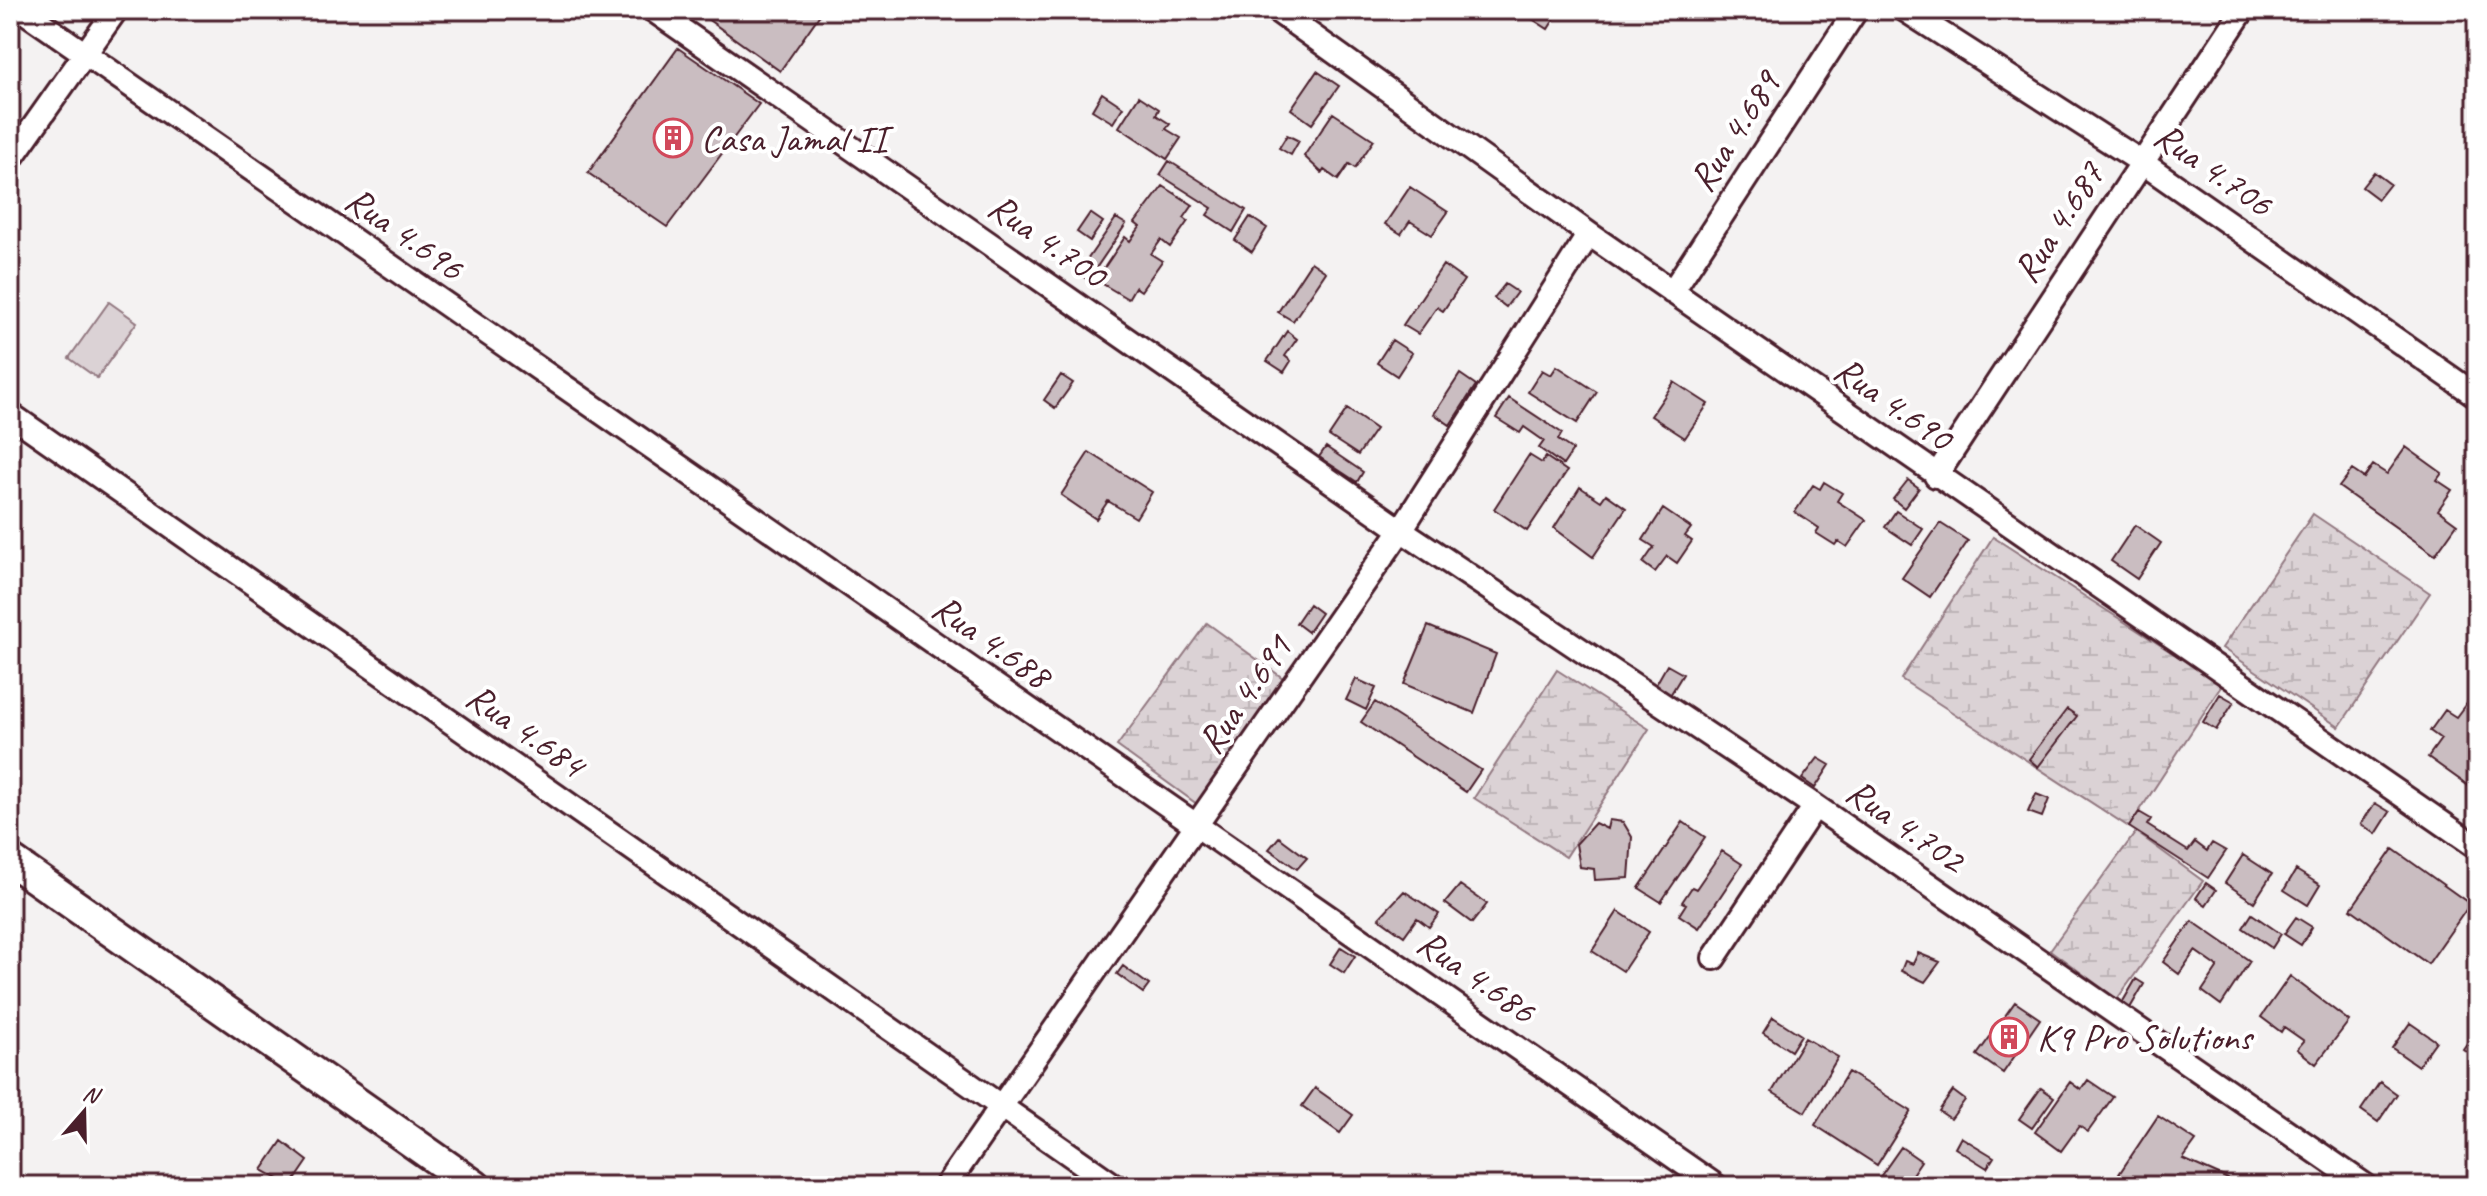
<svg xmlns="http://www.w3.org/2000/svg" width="2487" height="1196" viewBox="0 0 2487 1196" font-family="Caveat,sans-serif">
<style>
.wetland{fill:url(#wetland-marsh);stroke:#927880;stroke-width:2}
.pitch{fill:#dbd2d5;stroke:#927880;stroke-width:2}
.building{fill:#cabdc1;stroke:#4a1f2b;stroke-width:2}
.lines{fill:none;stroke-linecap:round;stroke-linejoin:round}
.minor-casing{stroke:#4a1f2b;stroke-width:28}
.secondary-casing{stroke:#4a1f2b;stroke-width:36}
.minor{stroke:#fff;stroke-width:22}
.secondary{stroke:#fff;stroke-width:30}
.labels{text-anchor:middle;stroke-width:8;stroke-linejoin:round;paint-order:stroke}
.street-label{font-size:38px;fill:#4a1f2b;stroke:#fff}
.poi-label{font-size:38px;fill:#4a1f2b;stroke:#fff;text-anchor:start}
</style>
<defs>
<pattern id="wetland-marsh" width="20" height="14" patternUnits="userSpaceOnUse" patternTransform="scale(2)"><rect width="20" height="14" fill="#dbd2d5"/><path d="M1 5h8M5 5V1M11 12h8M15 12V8" fill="none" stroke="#bdb4b7"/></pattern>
</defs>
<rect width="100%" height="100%" fill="#f4f2f2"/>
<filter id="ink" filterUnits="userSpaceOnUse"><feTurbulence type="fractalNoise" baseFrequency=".0125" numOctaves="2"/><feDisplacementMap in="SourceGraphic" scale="16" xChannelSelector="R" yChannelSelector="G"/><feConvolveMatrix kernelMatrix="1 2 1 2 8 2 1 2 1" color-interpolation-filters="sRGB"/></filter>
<g filter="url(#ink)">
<path class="wetland" d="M2313 514 2430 593 2339 727 2222 648Z
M1993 537 2222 685 2129 827 1901 679Z
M1207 623 1287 681 1197 804 1117 746Z
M1557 670 1649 729 1566 857 1474 798Z
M2136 832 2203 881 2117 999 2050 950Z"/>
<path class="pitch" d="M109 302 137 322 97 378 69 358Z"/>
<path class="building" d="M702 10H823L780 71 699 13Z
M1529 10H1560L1548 29 1526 15Z
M678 48 759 104 667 227 588 173Z
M1317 71 1339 86 1312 124 1291 109Z
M1102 93 1123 107 1113 123 1092 110Z
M1139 96 1159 109 1156 115 1170 124 1166 129 1181 138 1167 159 1119 127Z
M1333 113 1374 140 1355 168 1349 164 1338 180 1324 170 1322 173 1304 156Z
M1287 135 1299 141 1291 155 1279 148Z
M1169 161 1246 210 1233 232 1207 215 1212 208 1160 175Z
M2374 172 2390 184 2378 199 2362 187Z
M1163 186 1193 205 1184 218 1188 221 1170 247 1161 240 1151 254 1162 261 1141 291 1135 287 1128 299 1096 280 1125 237 1130 241 1140 227 1135 223Z
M1410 187 1448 212 1432 235 1410 221 1401 234 1385 224Z
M1090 213 1103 222 1090 241 1077 232Z
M1250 217 1267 228 1252 252 1235 240Z
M1116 218 1126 224 1088 280 1078 273Z
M1311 262 1326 272 1293 321 1278 312Z
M1443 265 1464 280 1443 311 1437 307 1418 334 1403 325Z
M1505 284 1517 292 1506 307 1494 298Z
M1287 331 1297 339 1285 356 1291 361 1284 372 1267 361Z
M1392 340 1412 353 1397 376 1377 363Z
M1557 366 1597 392 1577 423 1528 392 1542 370 1551 375Z
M1460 374 1476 385 1450 425 1434 414Z
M1061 375 1073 383 1055 408 1044 400Z
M1674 382 1708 404 1685 438 1651 416Z
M1509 398 1562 433 1558 440 1573 450 1563 465 1539 448 1544 441 1524 427 1520 433 1496 418Z
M1347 409 1376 429 1358 455 1329 436Z
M1326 447 1363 472 1357 482 1319 457Z
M2406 447 2442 473 2437 480 2452 490 2438 510 2457 524 2435 555 2339 487 2352 470 2364 478 2373 465 2387 474Z
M1089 452 1152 492 1136 518 1108 501 1096 519 1061 495Z
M1529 455 1542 463 1546 457 1567 471 1527 531 1494 509Z
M1908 480 1919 488 1904 508 1893 499Z
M1824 482 1842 493 1837 501 1866 520 1847 547 1838 541 1835 545 1816 533 1819 528 1795 512 1813 485 1820 489Z
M1580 487 1601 501 1606 494 1626 508 1593 557 1554 528Z
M1663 509 1691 528 1685 536 1692 541 1677 563 1667 556 1655 572 1643 563 1654 547 1643 540Z
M1896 511 1923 529 1912 545 1885 527Z
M1940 523 1968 541 1930 597 1902 578Z
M2135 525 2161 543 2137 579 2111 561Z
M1309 604 1321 613 1308 632 1296 623Z
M1428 626 1496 654 1474 713 1404 684Z
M1667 665 1683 674 1669 697 1654 688Z
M1356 679 1376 688 1366 710 1346 700Z
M2220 694 2234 702 2216 730 2203 722Z
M2468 701 2477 707V792L2428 757 2441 739 2430 731 2445 710 2456 717Z
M1375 702 1481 770 1466 792 1361 722Z
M2067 709 2077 716 2038 767 2029 759Z
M1818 758 1830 765 1815 788 1802 779Z
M2036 794 2049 799 2042 817 2028 812Z
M2375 803 2390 812 2376 834 2361 824Z
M2139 812 2151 819 2147 825 2188 851 2195 842 2207 851 2212 843 2226 851 2208 878 2129 827Z
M1609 820 1623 822 1632 837 1629 878 1595 880 1594 869 1580 867 1576 844 1595 823 1607 829Z
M1683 822 1705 837 1661 902 1639 888Z
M1279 837 1307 858 1297 869 1269 849Z
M2393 849 2470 904 2428 964 2351 909Z
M1722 851 1742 864 1699 928 1679 915 1686 904 1682 902 1692 887 1696 889Z
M2243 855 2272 874 2254 902 2225 883Z
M2296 870 2320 885 2308 905 2284 890Z
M2206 883 2216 890 2206 905 2196 898Z
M1460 885 1487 904 1472 923 1445 903Z
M1404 891 1439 914 1429 927 1417 918 1404 936 1379 918Z
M1618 911 1649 932 1623 971 1592 951Z
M2252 914 2281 934 2272 948 2243 928Z
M2296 917 2312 927 2301 945 2284 934Z
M2192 921 2250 961 2221 1005 2202 991 2218 967 2195 951 2179 974 2163 962Z
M1341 947 1355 956 1344 973 1330 964Z
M1918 953 1940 962 1925 982 1901 971 1905 961 1913 964Z
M1123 966 1149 985 1143 993 1117 974Z
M2290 976 2349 1021 2316 1064 2297 1049 2304 1041 2284 1027 2281 1032 2261 1017Z
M2136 979 2144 984 2130 1008 2122 1003Z
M2015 1002 2040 1019 2003 1073 1977 1055Z
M1773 1017 1801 1035 1791 1051 1763 1033Z
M2410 1023 2436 1041 2418 1066 2392 1048Z
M2477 1029V1059L2463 1049Z
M1805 1038 1838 1057 1805 1112 1772 1092Z
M1848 1072 1911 1111 1877 1165 1815 1125Z
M2088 1080 2113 1097 2088 1132 2079 1126 2061 1151 2035 1132 2070 1082 2081 1090Z
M2380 1082 2397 1094 2378 1122 2361 1110Z
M1315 1088 1353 1115 1340 1133 1302 1106Z
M2041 1088 2054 1097 2032 1128 2019 1119Z
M1953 1091 1965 1100 1951 1119 1939 1111Z
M2158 1116 2196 1141 2183 1159 2244 1186H2111Z
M1961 1137 1994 1157 1987 1168 1955 1148Z
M282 1141 308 1161 291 1186 262 1170Z
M1901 1147 1921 1161 1904 1186H1878L1875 1184Z"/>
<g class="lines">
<g class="minor-casing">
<path id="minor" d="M22 10 1716 1186
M653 10 1401 530 1815 806 2366 1186
M1276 10 1589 234 2477 847
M1905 10 2140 161 2477 396
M10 160 116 10
M1672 292 1856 10
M10 414 1115 1186
M1936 476 2243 10
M1714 958 1815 806
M946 1186 1401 530 1589 234"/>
</g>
<g class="secondary-casing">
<path id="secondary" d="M10 860 475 1186"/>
</g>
<use href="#minor" class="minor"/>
<use href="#secondary" class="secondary"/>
</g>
</g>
<defs>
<g id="building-ring" transform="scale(2)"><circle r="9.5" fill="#fff" stroke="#d1495b" stroke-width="1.5"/><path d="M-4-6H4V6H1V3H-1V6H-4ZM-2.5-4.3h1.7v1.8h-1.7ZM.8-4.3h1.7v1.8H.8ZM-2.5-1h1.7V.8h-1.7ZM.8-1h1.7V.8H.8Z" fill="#d1495b"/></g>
</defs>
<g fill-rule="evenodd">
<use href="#building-ring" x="673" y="138"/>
<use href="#building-ring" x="2009" y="1037"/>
</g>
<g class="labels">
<g class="street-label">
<text transform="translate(1734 131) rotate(-57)" y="13">Rua 4.689</text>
<text transform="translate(2214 169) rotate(35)" y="13">Rua 4.706</text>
<text transform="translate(2058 222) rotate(-57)" y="13">Rua 4.687</text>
<text transform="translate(405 233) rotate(35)" y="13">Rua 4.696</text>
<text transform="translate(1048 240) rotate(35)" y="13">Rua 4.700</text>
<text transform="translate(1894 403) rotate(35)" y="13">Rua 4.690</text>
<text transform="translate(992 641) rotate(35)" y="13">Rua 4.688</text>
<text transform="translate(1244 694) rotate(-55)" y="13">Rua 4.691</text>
<text transform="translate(526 730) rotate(35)" y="13">Rua 4.684</text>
<text transform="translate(1906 825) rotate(35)" y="13">Rua 4.702</text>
<text transform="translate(1477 976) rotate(35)" y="13">Rua 4.686</text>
</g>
<g class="poi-label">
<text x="701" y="151">Casa Jamal II</text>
<text x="2037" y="1050">K9 Pro Solutions</text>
</g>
</g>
<rect width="2487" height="1196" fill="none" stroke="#fff" stroke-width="40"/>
<rect x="20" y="20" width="2447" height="1156" fill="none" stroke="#4a1f2b" stroke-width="3" filter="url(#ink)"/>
<g transform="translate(84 1112) rotate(20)" stroke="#ffffff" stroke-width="6" paint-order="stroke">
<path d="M0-6L14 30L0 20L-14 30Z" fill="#4a1f2b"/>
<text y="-12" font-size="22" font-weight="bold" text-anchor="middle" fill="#4a1f2b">N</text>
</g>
</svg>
